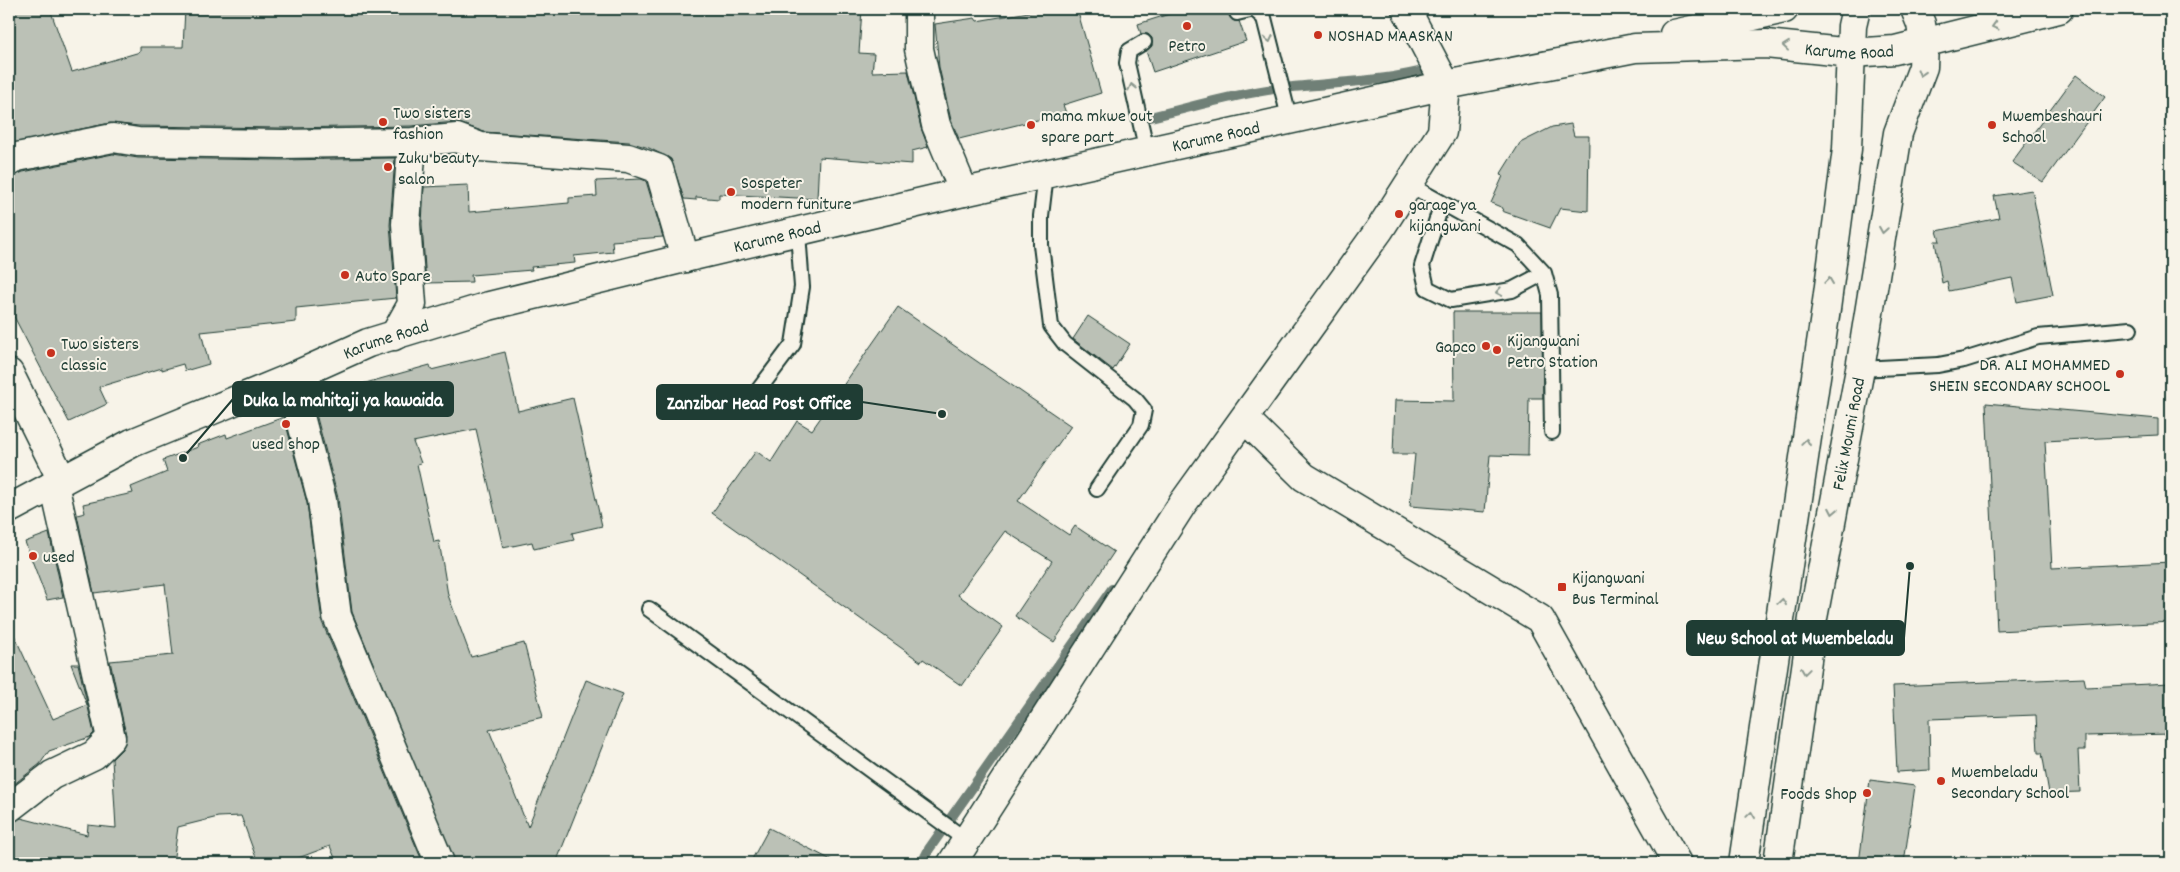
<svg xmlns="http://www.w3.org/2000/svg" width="2180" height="872" viewBox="0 0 2180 872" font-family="Dekko,sans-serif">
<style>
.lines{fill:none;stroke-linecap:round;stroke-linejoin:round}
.stream{stroke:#6f8077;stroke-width:10}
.building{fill:#bbc1b6;stroke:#1f3d34}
.lane-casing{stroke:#1f3d34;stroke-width:18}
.street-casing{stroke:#1f3d34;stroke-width:31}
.secondary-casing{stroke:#1f3d34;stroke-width:31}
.primary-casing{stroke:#1f3d34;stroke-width:31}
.lane{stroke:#f7f3e8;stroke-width:14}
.street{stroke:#f7f3e8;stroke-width:28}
.secondary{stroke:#f7f3e8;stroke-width:28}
.primary{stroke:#f7f3e8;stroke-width:28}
.oneway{stroke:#8b988e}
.poi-dot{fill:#c8321e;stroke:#f7f3e8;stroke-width:2}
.labels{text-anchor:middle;stroke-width:4;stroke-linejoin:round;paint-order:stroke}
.poi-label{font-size:18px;fill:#1f3d34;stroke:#f7f3e8;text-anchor:start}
.street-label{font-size:18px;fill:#1f3d34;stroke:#f7f3e8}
.leader{fill:none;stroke:#1f3d34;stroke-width:2}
.callout-dot{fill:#1f3d34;stroke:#f7f3e8;stroke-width:2}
.callout{fill:#1f3d34;stroke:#1f3d34;stroke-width:2}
.callout-label{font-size:19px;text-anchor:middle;font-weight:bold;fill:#fff}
</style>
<rect width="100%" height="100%" fill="#f7f3e8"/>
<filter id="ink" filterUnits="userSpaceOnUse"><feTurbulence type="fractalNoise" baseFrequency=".02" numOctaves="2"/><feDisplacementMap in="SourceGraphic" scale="10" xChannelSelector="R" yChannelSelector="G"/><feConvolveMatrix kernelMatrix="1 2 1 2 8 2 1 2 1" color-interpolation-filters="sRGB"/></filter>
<g filter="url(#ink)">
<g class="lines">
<path class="stream" d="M1146 118C1189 108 1230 95 1274 89 1322 83 1371 83 1418 72
M922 863 929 849 1112 589"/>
</g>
<path class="building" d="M9 9H50L72 72 140 52V47H183L185 9H862L859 53 874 54 872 72 908 71 921 128 928 147 912 151V164L819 157 817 199 719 194V199L696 197V200L684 199 671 159 649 148 629 142 484 132 456 122 411 126 282 128 139 126 110 123 9 144Z
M1046 9H1077L1101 93 1063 105 1066 113 959 139 951 120 939 67 935 24 975 18 977 21Z
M1185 9H1230L1229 15 1234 21H1239L1246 41 1153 72 1146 51 1152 46V38L1148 34H1141L1138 24Z
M2076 75 2105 97 2043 182 2012 162Z
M1571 124 1574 136H1589L1588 211 1560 208 1550 228 1502 211 1503 208 1491 203 1503 176 1500 175 1520 143 1552 127Z
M113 154 138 158 282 160 395 158 390 225 396 298 296 308V322L201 332 209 364 185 371 183 364 162 370V368L99 387 107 404 69 422 9 307V178L23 172Z
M641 179 646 181 663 237 612 241 613 252 574 256 575 263 531 267 532 270 471 275 472 282 426 283 422 224 424 187 468 185 469 212 569 203V198L597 196 596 181Z
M2032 190 2053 295 2017 302 2012 278 1949 291 1947 281 1942 283 1935 241H1940L1937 231 1999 218 1994 196Z
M898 307 1071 426 1018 501 1069 535 1075 526 1114 552 1054 642 1015 616 1052 561 1005 531 958 595 1003 627 962 686 923 659 921 662 712 513 756 451 771 462 797 421 812 430Z
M1453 312H1542L1543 398H1529L1528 456 1490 455 1485 512 1410 506 1415 454H1393L1395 400 1454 401Z
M1088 316 1130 344 1113 370 1073 339Z
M505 352 518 411 573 398 602 526 572 533 574 540 534 549 532 542 503 548 476 429 413 442 421 463 417 464 434 542 439 541 448 595 471 657 524 643 543 717 489 730 528 827 586 680 623 694 556 863H455L352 612 338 498 316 414 349 404 344 389 430 365 431 370Z
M1986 403 2158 419V435L2045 441 2052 568 2171 562V622L1997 631Z
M284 417 307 503 322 622 423 863H337L330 846 285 863H258L241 816 218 817 178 827 173 863H9V823L21 818 87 835 88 825 116 828 112 759 122 749 126 735 110 661 173 655 165 584 94 593 77 515 85 513 83 504 133 493 131 487 167 472 163 460 198 447 197 445 226 434 227 438Z
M49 533 63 597 47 600 25 542Z
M9 624 53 719 87 705 71 664H78L94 733 90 737 49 751 40 764 9 788Z
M2084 678 2086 687 2171 683V734L2085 736V750H2078L2080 792 2049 793 2042 753H2038L2036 715 1929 719 1930 770 1897 772 1893 686Z
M1870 780 1915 786 1904 863H1859Z
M769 828 837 863H750Z"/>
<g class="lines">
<g class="lane-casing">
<path id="lane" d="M1254 9 1264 18 1290 121
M1237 13 1254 9
M1144 42 1129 51 1127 63 1147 152
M1046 174 1041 216V245L1051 326 1065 344 1135 399 1144 410 1141 425 1097 489
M1408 184 1518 245 1544 273 1550 295 1552 432
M1442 203 1422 266 1427 288 1451 300 1512 290 1544 273
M1860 369 1938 365 1964 360 2038 337 2130 329
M748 404 793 344 802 287 798 233
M649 609 966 840"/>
</g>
<g class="street-casing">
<path id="street" d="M919 9V49L936 125 964 192
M9 162 17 157 113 138 138 142 282 144 412 142 457 138 481 147 628 158 659 169 685 258
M394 336 412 304 406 224 412 142
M9 373 62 480
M290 378 322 500 337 616 440 863
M1244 418 1304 477 1540 619 1677 863
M9 808 52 775 94 755 111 738 56 493 52 486
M952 863 1183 503 1380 229 1442 132 1446 85 1406 9"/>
</g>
<g class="secondary-casing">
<g id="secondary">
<path d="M1744 863 1826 309 1847 149 1852 26 1856 9"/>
<path id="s1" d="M1778 863 1813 618 1860 369 1898 133 1923 67 1924 44 1921 24 1915 9"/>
</g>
</g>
<g class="primary-casing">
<g id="primary">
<path d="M1674 34 1784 9"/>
<path id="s2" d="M9 509 132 443 290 378 368 343 489 306 685 258 964 192 1446 85 1635 48 1766 44 1852 53 1895 50 2059 9"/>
</g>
</g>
<use href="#lane" class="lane"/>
<use href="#street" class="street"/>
<use href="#secondary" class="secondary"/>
<use href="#primary" class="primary"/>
</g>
<defs><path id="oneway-chevron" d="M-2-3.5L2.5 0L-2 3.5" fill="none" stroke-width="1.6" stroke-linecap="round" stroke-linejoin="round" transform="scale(1.25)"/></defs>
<g class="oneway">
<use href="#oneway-chevron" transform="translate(1995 26) rotate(165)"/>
<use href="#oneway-chevron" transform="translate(1269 39) rotate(77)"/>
<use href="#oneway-chevron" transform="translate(1786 46) rotate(-174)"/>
<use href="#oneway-chevron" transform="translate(1921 73) rotate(107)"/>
<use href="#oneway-chevron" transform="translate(1132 87) rotate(-103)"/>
<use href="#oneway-chevron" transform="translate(1883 230) rotate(99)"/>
<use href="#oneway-chevron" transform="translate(1829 281) rotate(-82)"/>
<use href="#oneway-chevron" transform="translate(1499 292) rotate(170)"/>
<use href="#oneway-chevron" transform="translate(1806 442) rotate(-82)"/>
<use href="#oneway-chevron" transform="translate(1833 511) rotate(101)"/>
<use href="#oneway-chevron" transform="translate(1782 602) rotate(-82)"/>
<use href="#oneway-chevron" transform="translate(1805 671) rotate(98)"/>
<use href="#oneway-chevron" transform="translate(1751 815) rotate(-82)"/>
</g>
</g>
<g class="poi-dot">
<circle cx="1187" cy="26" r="5"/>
<circle cx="1318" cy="35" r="5"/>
<circle cx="383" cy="122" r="5"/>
<circle cx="1031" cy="125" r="5"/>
<circle cx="1992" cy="125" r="5"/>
<circle cx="388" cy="167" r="5"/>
<circle cx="731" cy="192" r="5"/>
<circle cx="1399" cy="214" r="5"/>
<circle cx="345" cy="275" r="5"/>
<circle cx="1486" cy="346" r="5"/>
<circle cx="1497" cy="350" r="5"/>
<circle cx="51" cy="353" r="5"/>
<circle cx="2120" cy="374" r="5"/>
<circle cx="286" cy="424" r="5"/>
<circle cx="33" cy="556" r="5"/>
<rect x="1557" y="582" width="10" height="10" rx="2.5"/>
<circle cx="1941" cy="781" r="5"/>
<circle cx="1867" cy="793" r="5"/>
</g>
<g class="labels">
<g class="poi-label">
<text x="1328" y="41">NOSHAD MAASKAN</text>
<text x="1187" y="51" text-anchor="middle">Petro</text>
<text x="393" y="118">Two sisters<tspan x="393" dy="21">fashion</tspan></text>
<text x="1041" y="121">mama mkwe out<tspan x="1041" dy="21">spare part</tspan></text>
<text x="2002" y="121">Mwembeshauri<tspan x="2002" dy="21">School</tspan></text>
<text x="398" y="163">Zuku beauty<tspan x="398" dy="21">salon</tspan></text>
<text x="741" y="188">Sospeter<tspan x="741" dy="21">modern funiture</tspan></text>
<text x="1409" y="210">garage ya<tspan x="1409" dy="21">kijangwani</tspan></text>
<text x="355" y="281">Auto Spare</text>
<text x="1507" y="346">Kijangwani<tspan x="1507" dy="21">Petro Station</tspan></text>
<text x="61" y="349">Two sisters<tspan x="61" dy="21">classic</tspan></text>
<text x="1476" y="352" text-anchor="end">Gapco</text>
<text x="2110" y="370" text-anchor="end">DR. ALI MOHAMMED<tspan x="2110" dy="21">SHEIN SECONDARY SCHOOL</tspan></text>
<text x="286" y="449" text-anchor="middle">used shop</text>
<text x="43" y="562">used</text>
<text x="1572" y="583">Kijangwani<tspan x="1572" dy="21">Bus Terminal</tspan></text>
<text x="1951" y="777">Mwembeladu<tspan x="1951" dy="21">Secondary School</tspan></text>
<text x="1857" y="799" text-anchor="end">Foods Shop</text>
</g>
<g class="street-label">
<text dy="6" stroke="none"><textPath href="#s2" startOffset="1912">Karume Road</textPath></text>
<text dy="6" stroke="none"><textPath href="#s2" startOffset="1269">Karume Road</textPath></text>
<text dy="6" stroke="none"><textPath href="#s2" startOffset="819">Karume Road</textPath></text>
<text dy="6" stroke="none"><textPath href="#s2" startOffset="414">Karume Road</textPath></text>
<text dy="6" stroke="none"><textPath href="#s1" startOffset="435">Felix Moumi Road</textPath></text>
</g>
</g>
<path class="leader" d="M183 458L233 399M942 414L862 402M1910 566L1904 638"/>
<g class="callout-dot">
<circle cx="183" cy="458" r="5"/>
<circle cx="942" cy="414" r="5"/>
<circle cx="1910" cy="566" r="5"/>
</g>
<g class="callout">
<rect x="233" y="382" width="220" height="34" rx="5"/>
<rect x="657" y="385" width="205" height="34" rx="5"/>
<rect x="1687" y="621" width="217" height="34" rx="5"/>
</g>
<g class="callout-label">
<text x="343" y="406">Duka la mahitaji ya kawaida</text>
<text x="759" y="409">Zanzibar Head Post Office</text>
<text x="1795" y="644">New School at Mwembeladu</text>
</g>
<rect width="2180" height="872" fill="none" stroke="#f7f3e8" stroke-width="30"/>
<rect x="15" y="15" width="2150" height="842" fill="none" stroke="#1f3d34" stroke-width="2" filter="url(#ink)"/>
</svg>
